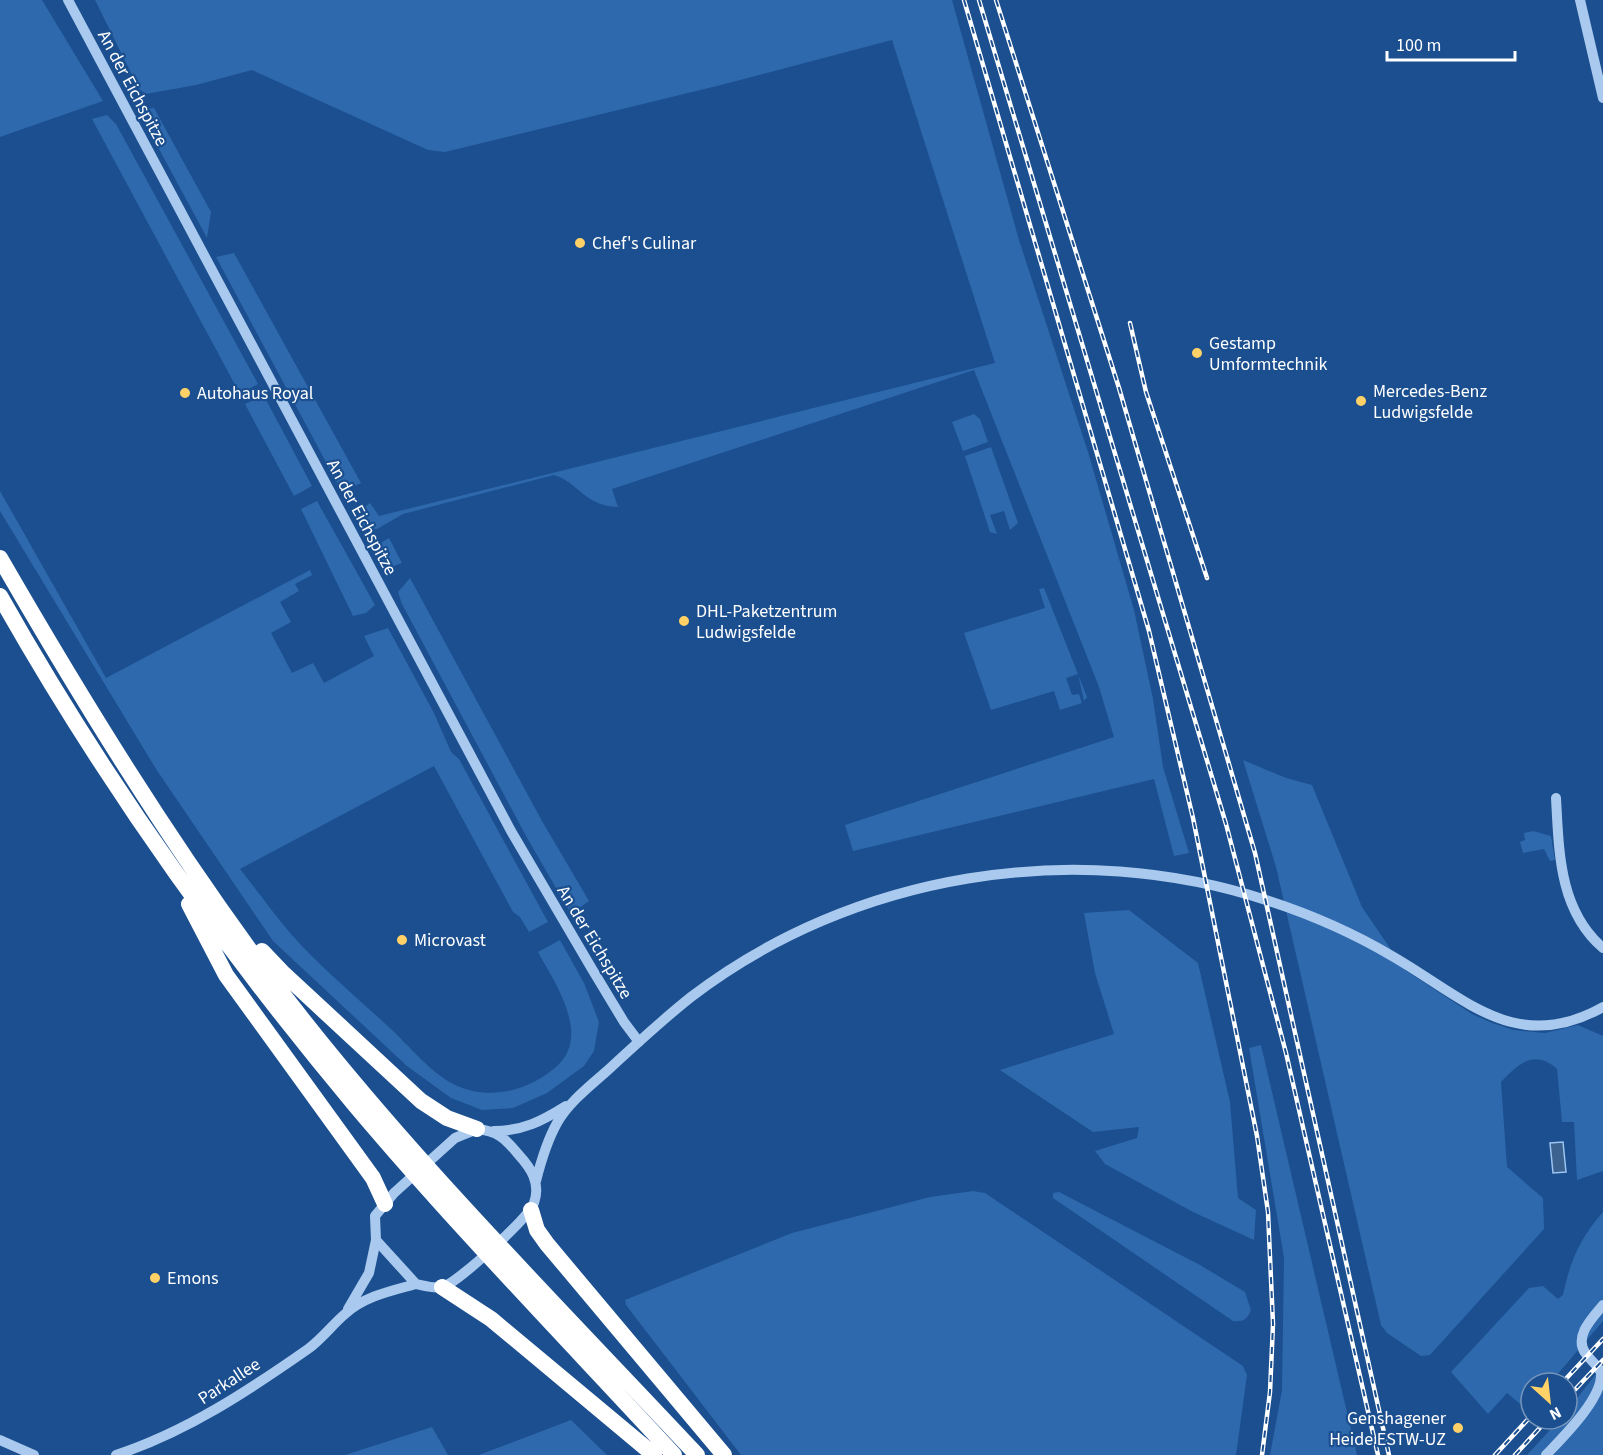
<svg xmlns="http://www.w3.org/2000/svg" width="1603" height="1455" viewBox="0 0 1603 1455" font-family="'Source Sans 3',sans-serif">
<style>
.green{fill:#2e69ad}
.water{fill:#3c6290;stroke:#9cc4f0;stroke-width:1.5}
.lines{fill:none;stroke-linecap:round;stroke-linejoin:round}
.minor{stroke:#a9c9ee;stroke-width:10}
.highway{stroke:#fff;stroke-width:16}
.rail-casing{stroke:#fff;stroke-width:4.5}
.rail{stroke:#1b4f8f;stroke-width:2;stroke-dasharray:7;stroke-linecap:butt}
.poi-dot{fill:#ffd166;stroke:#1b4f8f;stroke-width:2}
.labels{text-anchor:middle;stroke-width:4.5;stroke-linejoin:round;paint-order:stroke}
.street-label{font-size:18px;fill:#fff;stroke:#1b4f8f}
.poi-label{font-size:18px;fill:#fff;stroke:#1b4f8f;text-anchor:start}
</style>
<rect width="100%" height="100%" fill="#1b4f8f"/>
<path class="green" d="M0 0H42L103 101 0 137Z
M95 0H952L1019 240 1088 452 1134 610 1153 699 1163 767 1189 853 1174 856 1154 779 853 851 845 825 1114 737 1099 687 974 370 612 489 618 507C584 506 578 482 554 475L403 514 377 529 364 530 357 524V513L370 503 379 516 995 363 892 40 721 85 445 152 428 150 252 70 196 85 146 94 139 89Z
M154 108 211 212 207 238 138 110Z
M107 115 116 124 258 384 240 394 92 119Z
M234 253 361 483 342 492 216 257Z
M264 396 312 486 294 496 245 404Z
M974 414 980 419 988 442 963 451 952 422Z
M991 447 1018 523 1010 530 1004 511 990 515 997 534 990 532 965 456Z
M0 491 106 678 310 570 312 575 295 584 299 591 280 602 291 622 271 633 292 673 313 663 324 683 374 656 364 636 388 628 434 713 451 752 459 759 548 922 529 932 520 917 513 912 434 766 240 869C257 890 273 913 291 934 321 968 359 999 393 1031 412 1049 431 1073 455 1085 490 1101 528 1091 556 1067 592 1036 555 983 538 952L560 940 584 983 599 1022 594 1051 584 1066 547 1093 513 1108 482 1110 451 1098 407 1066 273 941 156 769 0 511Z
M317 501 375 605 366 613 353 616 301 509Z
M389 538 402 563 386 569 374 552 379 544Z
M410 578 542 821 589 901 571 914 526 836 402 604 398 592Z
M1044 588 1087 697 1084 701 1078 674 1066 678 1072 695 1079 694 1082 703 1060 710 1054 691 991 710 964 633 1045 608 1039 589Z
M1243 760 1286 778 1312 785 1362 907 1405 970 1472 1014 1492 1023 1514 1030 1545 1033 1578 1025 1603 1036V1171L1577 1180 1574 1122H1562L1557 1069C1535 1049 1519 1063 1501 1082L1507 1167 1543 1198 1544 1229 1430 1355 1421 1356 1387 1333 1381 1325 1276 867Z
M1533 831 1551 836 1555 860 1550 861 1544 849 1523 853 1520 842 1525 840 1524 833Z
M1129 910 1198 963 1230 1102 1238 1198 1256 1210 1254 1240 1193 1212 1105 1164 1095 1151 1137 1138 1139 1127 1093 1132 1000 1070 1114 1034 1095 973 1084 913Z
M1261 1045 1357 1455H1270L1282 1390 1284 1258 1249 1048Z
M973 1191 985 1193 1243 1366 1247 1375 1236 1455H741L626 1305 625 1300 792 1233 930 1197Z
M1059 1192 1200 1265 1245 1292 1251 1310C1247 1320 1243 1322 1233 1321L1053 1198V1193Z
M1603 1212V1321L1550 1383H1531V1403L1526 1409 1507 1393 1488 1414 1451 1372 1529 1288 1543 1286 1558 1299 1563 1295C1570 1261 1580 1238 1603 1212Z
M1603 1365V1455H1527L1560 1419H1567V1411Z
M571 1420 607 1455H479Z
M432 1427 448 1455H345Z"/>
<path class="water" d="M1563 1142 1566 1172 1553 1173 1550 1143Z"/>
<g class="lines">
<path class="minor" d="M68 0 511 831 592 969 624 1022 639 1042
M1580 0 1603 98
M1556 798C1559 852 1559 910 1603 948
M477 1129C497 1131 505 1138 518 1154 531 1168 541 1183 534 1203 530 1217 458 1282 443 1287 435 1289 425 1286 416 1284L376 1240 375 1216 394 1193 455 1138Z
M494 1131C523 1131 542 1121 566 1106
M536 1181C541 1161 547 1141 557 1123 569 1102 590 1086 608 1070 635 1045 662 1020 691 997 853 873 1075 837 1269 901 1312 915 1353 933 1392 956 1465 998 1516 1056 1603 1007
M348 1309 369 1273 376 1240
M0 1440 34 1455
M116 1455C186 1432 248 1391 308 1349 322 1339 332 1325 345 1314 365 1296 391 1291 416 1284
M1546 1455C1563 1437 1603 1398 1601 1373 1598 1365 1591 1361 1586 1354 1573 1337 1592 1318 1603 1305"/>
<path class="highway" d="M0 558C82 700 168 840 266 972 395 1144 550 1298 697 1455
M0 596C102 777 222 946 355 1105 457 1226 567 1339 674 1455
M189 904 226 975 373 1178 385 1204
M262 951 282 972 421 1101 447 1118 477 1129
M531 1210 537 1230 547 1244 724 1455
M442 1287 491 1319 654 1455"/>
<g class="rail-casing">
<path id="rail" d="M964 0 1149 631 1193 818 1257 1136 1268 1212 1273 1324 1270 1392 1262 1455
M979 0 1226 824 1286 1053 1378 1455
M996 0 1119 388 1255 853 1389 1455
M1130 323 1146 392 1207 578
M1562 1383 1603 1339
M1567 1398 1603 1360
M1495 1455 1531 1416
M1515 1455 1548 1419"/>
</g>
<use href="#rail" class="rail"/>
</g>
<g class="poi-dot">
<circle cx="580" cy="243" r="6"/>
<circle cx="1197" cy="353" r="6"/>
<circle cx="185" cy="393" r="6"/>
<circle cx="1361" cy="401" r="6"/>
<circle cx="684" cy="621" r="6"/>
<circle cx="402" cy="940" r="6"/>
<circle cx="155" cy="1278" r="6"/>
<circle cx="1458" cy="1428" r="6"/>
</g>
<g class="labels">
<g class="street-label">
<text transform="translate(133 88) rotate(62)" y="6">An der Eichspitze</text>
<text transform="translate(362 517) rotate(62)" y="6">An der Eichspitze</text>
<text transform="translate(595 942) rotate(59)" y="6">An der Eichspitze</text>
<text transform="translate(229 1381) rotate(-33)" y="6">Parkallee</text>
</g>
<g class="poi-label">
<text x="592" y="249">Chef's Culinar</text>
<text x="1209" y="349">Gestamp<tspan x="1209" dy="21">Umformtechnik</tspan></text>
<text x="1373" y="397">Mercedes-Benz<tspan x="1373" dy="21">Ludwigsfelde</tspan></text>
<text x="197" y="399">Autohaus Royal</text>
<text x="696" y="617">DHL-Paketzentrum<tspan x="696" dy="21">Ludwigsfelde</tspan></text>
<text x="414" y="946">Microvast</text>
<text x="167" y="1284">Emons</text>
<text x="1446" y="1424" text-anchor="end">Genshagener<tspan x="1446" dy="21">Heide ESTW-UZ</tspan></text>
</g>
</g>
<g transform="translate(1549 1401) rotate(153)"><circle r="28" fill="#1b4f8f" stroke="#7695bc" stroke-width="1.5"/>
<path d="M0-4.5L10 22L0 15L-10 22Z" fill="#ffd166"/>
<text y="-9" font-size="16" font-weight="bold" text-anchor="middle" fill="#ffffff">N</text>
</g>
<path d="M1387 51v9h128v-9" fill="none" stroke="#ffffff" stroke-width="3"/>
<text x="1396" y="51" font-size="18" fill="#ffffff" stroke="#1b4f8f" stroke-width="4.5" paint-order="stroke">100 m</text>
</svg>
